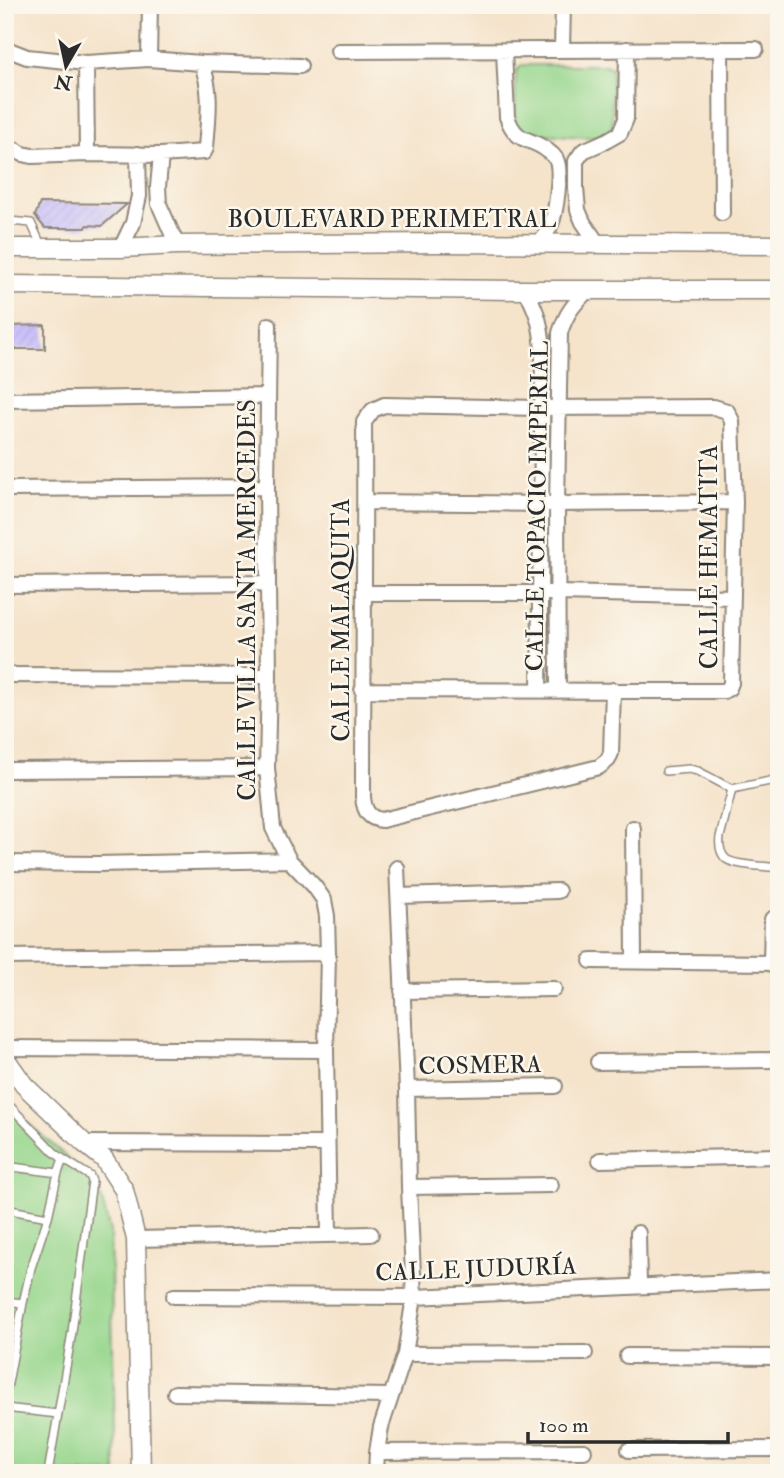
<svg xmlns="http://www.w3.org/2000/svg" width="784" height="1478" viewBox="0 0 784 1478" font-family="'IM FELL Double Pica',serif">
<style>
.green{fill:#95d58b;stroke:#60805b;stroke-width:2}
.building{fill:url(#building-hatch)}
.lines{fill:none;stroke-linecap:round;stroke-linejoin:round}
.service-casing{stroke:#90877a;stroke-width:10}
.minor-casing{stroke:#90877a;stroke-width:18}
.tertiary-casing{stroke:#90877a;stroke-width:21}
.service{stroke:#fff;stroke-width:7}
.minor{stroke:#fff;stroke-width:14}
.tertiary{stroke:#fff;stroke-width:18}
.labels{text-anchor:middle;stroke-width:5;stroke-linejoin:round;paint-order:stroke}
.street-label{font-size:24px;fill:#2b2b2b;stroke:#fbf7ec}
</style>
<defs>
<pattern id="building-hatch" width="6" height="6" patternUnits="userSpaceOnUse" patternTransform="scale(1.75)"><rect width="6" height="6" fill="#bcb1fe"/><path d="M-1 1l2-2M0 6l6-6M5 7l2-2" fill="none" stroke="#a298da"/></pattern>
</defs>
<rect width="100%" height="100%" fill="#fbf7ec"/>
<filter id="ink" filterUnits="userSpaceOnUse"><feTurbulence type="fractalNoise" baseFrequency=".0143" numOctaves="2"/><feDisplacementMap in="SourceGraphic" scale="14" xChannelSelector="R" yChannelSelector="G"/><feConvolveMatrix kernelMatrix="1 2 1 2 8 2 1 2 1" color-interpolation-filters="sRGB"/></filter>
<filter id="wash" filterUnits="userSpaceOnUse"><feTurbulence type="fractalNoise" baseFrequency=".00686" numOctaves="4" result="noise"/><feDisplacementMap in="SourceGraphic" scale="28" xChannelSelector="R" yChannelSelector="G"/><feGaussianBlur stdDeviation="1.57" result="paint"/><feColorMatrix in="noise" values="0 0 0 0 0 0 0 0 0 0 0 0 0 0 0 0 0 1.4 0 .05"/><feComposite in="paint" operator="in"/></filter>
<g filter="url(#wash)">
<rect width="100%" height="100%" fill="#f5e3ca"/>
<path class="green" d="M522 65H605L612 68V128L605 135 594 138 519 132 515 126 516 71Z
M5 1103 90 1178 101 1196 110 1232 116 1473H5Z"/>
<g id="blocks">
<path class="building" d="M40 203 127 204 102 226 87 225 86 228H45L35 216Z
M45 325V349H9V326Z"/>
</g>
</g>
<g filter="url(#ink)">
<use href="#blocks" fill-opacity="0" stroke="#90877a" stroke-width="2"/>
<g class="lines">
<g class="service-casing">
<path id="service" d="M5 244 9 221 31 223 42 247
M666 771 689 769 698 771 732 789
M779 779 732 789 720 837C719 844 720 853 726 859 736 866 766 866 779 868
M5 1101 54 1152 63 1159 90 1176 92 1181 72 1332 48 1473
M5 1166 58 1173
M5 1209 48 1217
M5 1301 23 1303
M5 1399 23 1303 31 1268 48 1217 58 1173 63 1159
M5 1408 58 1414"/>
</g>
<g class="minor-casing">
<path id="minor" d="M721 49 722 213
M9 50 27 57 86 63 149 59 201 63 300 66
M562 50 563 5
M338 51 756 49
M504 51 507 117C517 145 530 136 548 151 551 153 554 156 556 159 562 170 556 213 551 224 548 231 544 237 540 244
M149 59 150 5
M86 63 87 154
M11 148 23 154 32 156 87 154 161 155 204 152 206 148C208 119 213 89 201 63
M161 155 158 187 159 204 177 245
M598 244 583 222 578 210 576 188V161L583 151 606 141 620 133 626 119 627 49
M121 248 133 223 139 196 138 154
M526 290C538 314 541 324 543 350L539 689
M269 325 267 487 269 676 267 768 273 828 289 860 314 886 324 900 327 916 328 953 326 1050 329 1235
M5 400 268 396
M5 489 267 487
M365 502 557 504 735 502
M5 585 268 583
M364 593H558L733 597
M5 675 269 676
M362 690 724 691 729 688 731 683 735 502 732 421 727 411 714 407 542 408 384 405 373 410 364 422C365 547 363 672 363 797 364 810 369 819 382 820L599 767 608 760 611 753 613 690
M558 690 557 504 560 333C566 313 574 304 588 290
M5 770 267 768
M633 828 634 960
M5 863 97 864 289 860
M399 896 558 891
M5 957 328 953
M591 961 779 963
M771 964 772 919
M402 991 554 989
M5 1048 326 1050
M598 1062 779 1060
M407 1089 555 1086
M84 1143 327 1144
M600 1160 779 1156
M409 1187 551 1185
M638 1233 639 1286
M136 1239 371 1234
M174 1296 414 1297 779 1280
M405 1354 585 1353
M627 1356 779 1357
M175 1393 390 1396
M629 1450 779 1449
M377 1452 584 1451
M376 1473 377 1452 381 1427 405 1354 414 1297 409 1187 407 1089 397 868"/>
</g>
<g class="tertiary-casing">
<path id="tertiary" d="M5 248H121L177 245 442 243 779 245
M5 285 526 290H779
M5 1058 24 1085 84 1143 104 1159 124 1190 136 1239 141 1473"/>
</g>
<use href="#service" class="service"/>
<use href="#minor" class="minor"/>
<use href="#tertiary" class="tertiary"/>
</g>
</g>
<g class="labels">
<g class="street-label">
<text x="392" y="227">BOULEVARD PERIMETRAL</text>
<text transform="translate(537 506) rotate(-89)" y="8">CALLE TOPACIO IMPERIAL</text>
<text transform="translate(709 557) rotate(-90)" y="8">CALLE HEMATITA</text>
<text transform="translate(247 600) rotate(-90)" y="8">CALLE VILLA SANTA MERCEDES</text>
<text transform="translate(341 620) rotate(-90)" y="8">CALLE MALAQUITA</text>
<text transform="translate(480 1065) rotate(-1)" y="8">COSMERA</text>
<text transform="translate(476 1269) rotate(-2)" y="8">CALLE JUDURÍA</text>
</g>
</g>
<rect width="784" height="1478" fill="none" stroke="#fbf7ec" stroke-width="28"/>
<g transform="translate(66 66) rotate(189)" stroke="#fbf7ec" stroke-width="5" paint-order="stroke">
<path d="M0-5L12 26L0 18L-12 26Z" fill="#2b2b2b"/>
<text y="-10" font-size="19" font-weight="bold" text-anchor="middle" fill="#2b2b2b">N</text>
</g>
<path d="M528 1432v10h200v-10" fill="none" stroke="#2b2b2b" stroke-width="3.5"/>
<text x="539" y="1432" font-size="21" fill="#2b2b2b" stroke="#fbf7ec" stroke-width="5" paint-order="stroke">100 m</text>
</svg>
